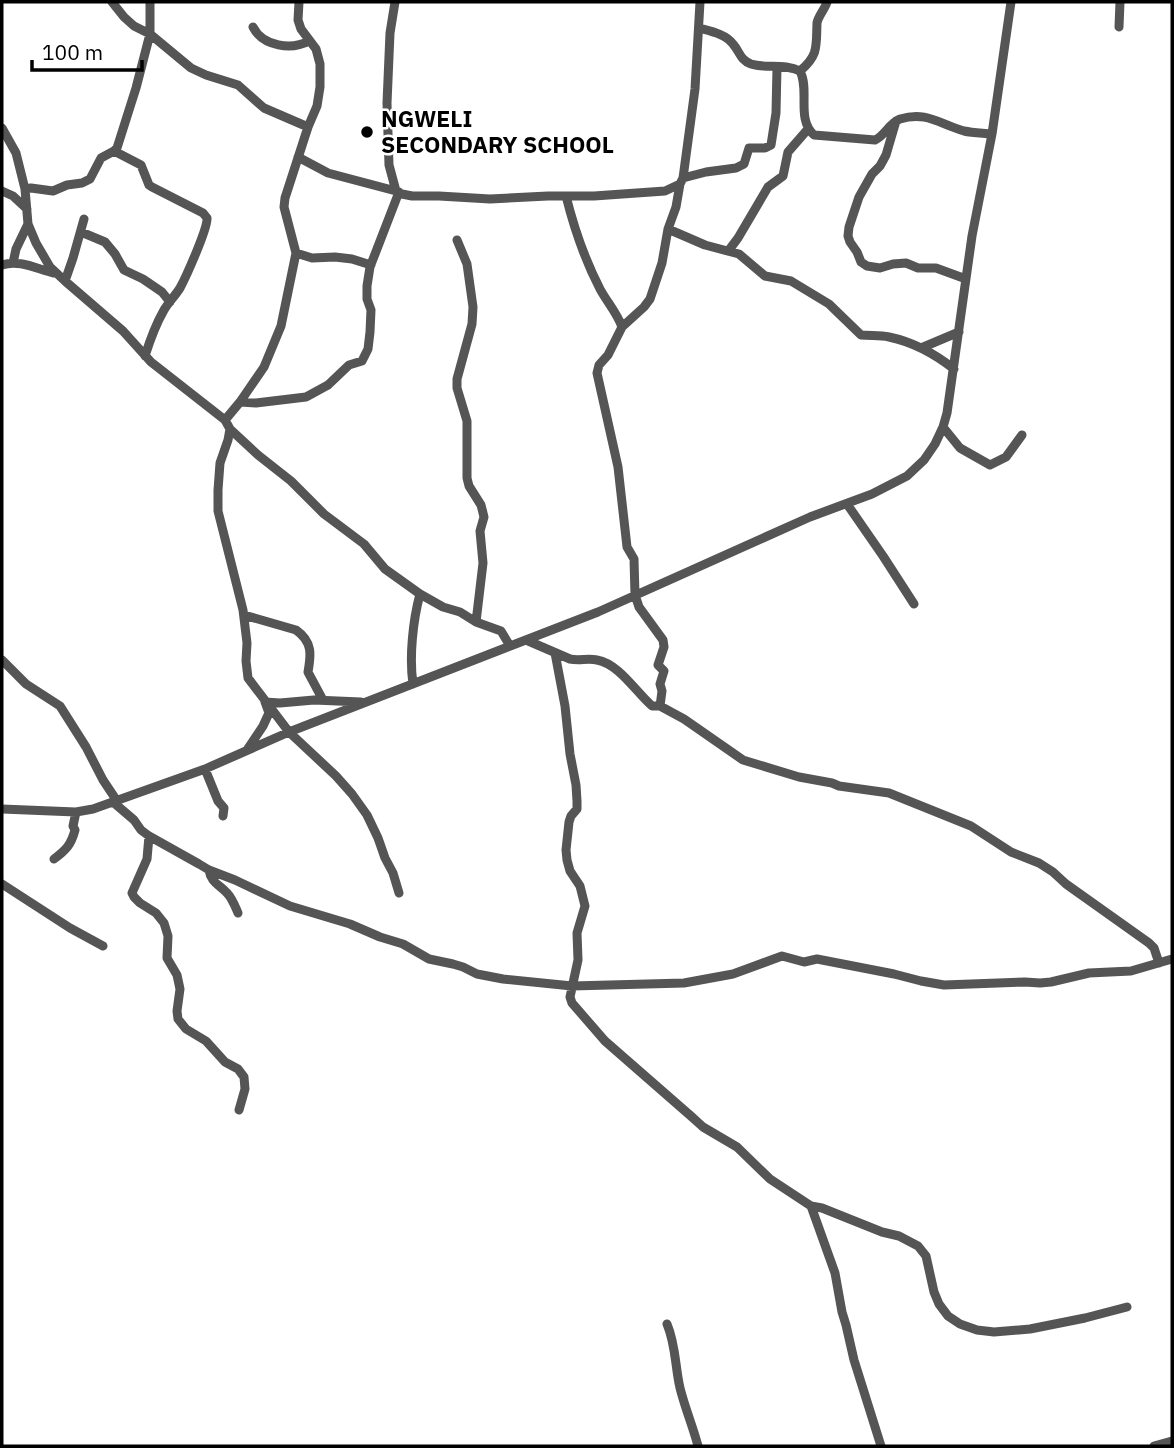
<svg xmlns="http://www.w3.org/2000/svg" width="1174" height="1448" viewBox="0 0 1174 1448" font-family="'IBM Plex Sans',sans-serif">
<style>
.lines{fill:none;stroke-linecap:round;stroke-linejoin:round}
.street{stroke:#555;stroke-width:9}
.poi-dot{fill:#000;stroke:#fff;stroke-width:2.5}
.labels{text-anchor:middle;stroke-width:5;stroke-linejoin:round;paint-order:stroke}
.poi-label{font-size:23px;font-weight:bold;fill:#000;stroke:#fff;text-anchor:start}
</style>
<rect width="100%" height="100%" fill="#fff"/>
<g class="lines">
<path class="street" d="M112 2 124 17 134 26 150 34 191 68 206 75 238 85 264 108 308 127
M395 2 390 33 387 103 389 165 396 191 402 194 412 196H439L490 199 548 196H594L665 191 680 184 683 178 695 89 700 2
M253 27C263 47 292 50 309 41
M1119 27 1120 2
M699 28C710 31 726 34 733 44 740 52 740 60 751 64 767 69 784 63 800 71 810 90 796 119 814 135L875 140C885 136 889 123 900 119 927 111 939 124 964 131 973 133 983 133 992 134
M800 71C819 55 816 46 817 23 818 16 825 9 827 2
M896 121 886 155 880 166 872 174 859 197 849 227 848 236 850 242 857 252 861 262 867 266 880 268 893 264 906 263 918 268H936L966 279
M2 128 16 153 25 189 28 224 36 243 50 267 65 281 123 331 151 362 225 420 230 429 228 440 220 463 218 490V511L243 610 247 643 246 661 248 678 289 732 336 776 352 794 367 815 378 838 385 858 393 873 399 893
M114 151 141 165 149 185 152 187 203 213 207 218C208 228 186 277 180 288 175 296 168 303 164 310 156 324 150 340 145 356
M298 157 328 173 396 191
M683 178 706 172 736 168 744 164 749 148H765L771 145 776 113 777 67
M25 189 31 188 53 191 67 185 82 183 90 179 101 158 114 151 117 148 136 88 150 34V2
M2 191 13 196 27 209
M566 196C574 228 585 260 600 289 607 302 617 313 622 327L608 355 599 365 597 373 618 467 626 538 627 547 634 559 635 595 639 607 663 640 664 647 658 665 664 671 660 684 662 691 660 706
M668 229 705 245 739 254 765 276 791 281 829 304 861 335C871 336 880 335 889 337 913 342 935 354 954 369
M81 232 105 242 115 254 124 270 143 279 162 292 170 302
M457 240 467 264 473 307 472 324 457 379V388L467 421V478L469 486 481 505 484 517 480 531 483 563 476 622
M729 250 738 238 768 187 783 176 788 152 808 129
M296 253 312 258 335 257 352 259 371 265
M13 263 16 249 28 224
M2 265C19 259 37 269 54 273
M65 281 73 258 84 219
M622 327 644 307 650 299 662 263 668 229 676 207 680 184
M921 348 959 332
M240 402 256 403 306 397 328 385 349 365 362 361 368 349 370 332 371 310 367 299V286L370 267 399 192
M225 420 240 402 264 367 281 326 296 253 284 207 285 198 308 127 317 106 320 87V64L316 49 301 29 298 20 299 2
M943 427 960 448 990 465 1006 457 1022 435
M230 429 258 455 291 481 324 514 364 544 385 569 420 594 443 607 460 612 476 622 501 631 510 646
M847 504 883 556 914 604
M244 615 296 630C313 642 311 655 308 672L323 700
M526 640 570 659C579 661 588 658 597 660 619 664 635 691 652 706H660L684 719 743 760 799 777 832 783 839 786 889 793 971 826 1011 852 1039 863 1053 872 1066 884 1149 943 1154 948 1159 963
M555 653 565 706 570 754 576 785 577 801V809L571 816 569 822 566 850 567 860 570 871 580 886 585 906 577 933 578 960 570 997 572 1003 605 1041 692 1117 703 1127 737 1147 770 1179 811 1206 835 1273 842 1312 846 1325 854 1360 881 1446
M2 660 26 684 60 706 86 747 103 780 117 801
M413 684C409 657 413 620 420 594
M247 750 263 726 269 713 265 702 280 703 314 700 361 702
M205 769 218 801 224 808 223 816
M113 802 134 820 141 830 149 836 199 864 209 870 235 880 290 906 350 924 380 937 403 944 429 959 453 964 463 967 477 974 503 979 572 986 684 983 733 974 782 956 804 962 817 959 894 974 921 981 944 985 1025 982 1040 983 1051 982 1089 973 1131 971 1172 959
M2 809 76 812 93 809 205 769 289 732 598 612 810 517 872 494 907 476 924 460 935 444 943 427 947 413 972 236 992 134 1011 2
M149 836 147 859 132 893 134 897 140 903 156 913 164 923 168 936 167 958 177 975 180 989 177 1011 178 1019 186 1029 206 1041 225 1062 238 1069 244 1077 245 1089 239 1110
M54 859C66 850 71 845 75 830L73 826 76 812
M209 870C211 883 219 884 227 893 232 898 235 906 238 913
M2 884 70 928 103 946
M811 1206 822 1208 882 1232 899 1236 918 1246 926 1256 934 1292 939 1304 948 1316 960 1324 977 1330 994 1332 1030 1329 1085 1318 1127 1307
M667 1324C676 1345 675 1367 680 1388 685 1408 693 1427 698 1446
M1154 1446 1172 1441"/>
</g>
<circle class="poi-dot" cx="367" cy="132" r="7"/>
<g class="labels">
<g class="poi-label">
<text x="381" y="127">NGWELI<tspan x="381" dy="26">SECONDARY SCHOOL</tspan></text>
</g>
</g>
<rect width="1174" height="1448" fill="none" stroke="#000000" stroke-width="7"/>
<path d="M32 60v10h110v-10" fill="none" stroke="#000000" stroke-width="3.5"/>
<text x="42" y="60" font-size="21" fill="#000000" stroke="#ffffff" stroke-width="5" paint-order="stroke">100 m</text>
</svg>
